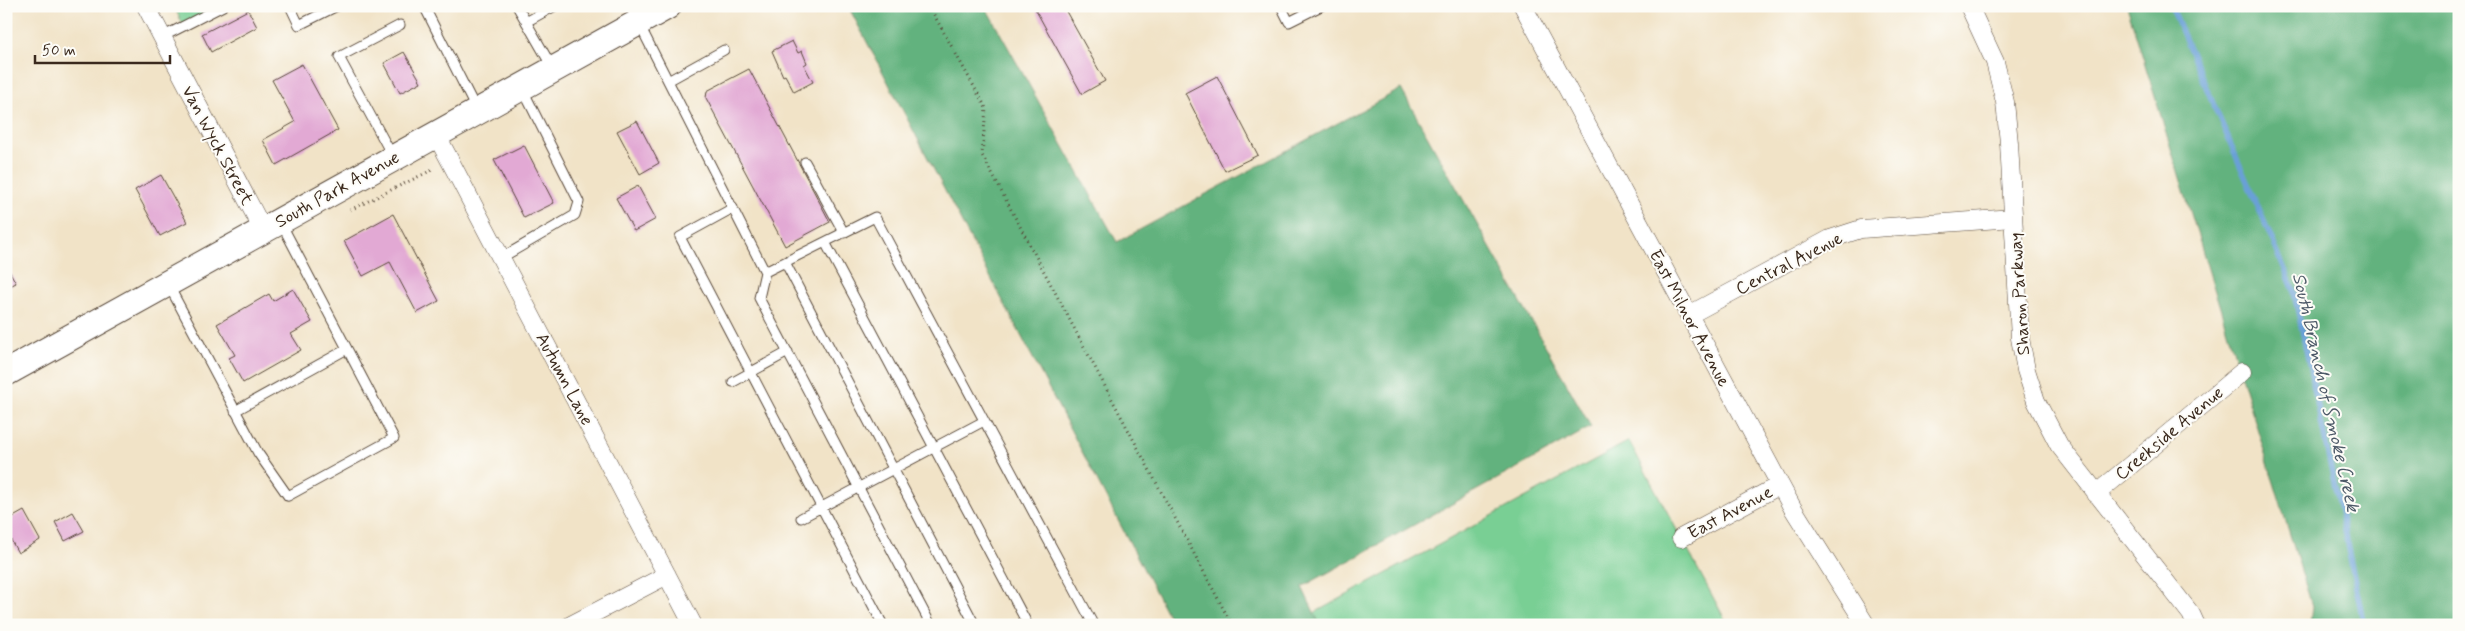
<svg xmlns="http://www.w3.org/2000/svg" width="2465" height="631" viewBox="0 0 2465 631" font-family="Mynerve,sans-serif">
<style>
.green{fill:#79cf94;stroke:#5a7c59}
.forest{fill:#62b27e;stroke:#4e6e4e}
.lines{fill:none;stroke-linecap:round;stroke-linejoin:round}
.stream{stroke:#69a0d7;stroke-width:5.5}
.building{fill:#e2a9d4}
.service-casing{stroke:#564637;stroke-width:11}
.minor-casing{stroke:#564637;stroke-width:19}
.primary-casing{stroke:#564637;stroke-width:28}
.path{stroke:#564637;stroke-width:3;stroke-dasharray:1 4;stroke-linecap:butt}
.service{stroke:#fff;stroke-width:9}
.minor{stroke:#fff;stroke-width:18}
.primary{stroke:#fff;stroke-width:26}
.labels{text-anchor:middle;stroke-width:4;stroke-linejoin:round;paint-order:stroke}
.street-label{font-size:18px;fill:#3b2a1e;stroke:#fdfcf7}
.water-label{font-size:19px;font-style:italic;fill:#4d5968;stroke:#fdfcf7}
</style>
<rect width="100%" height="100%" fill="#fdfcf7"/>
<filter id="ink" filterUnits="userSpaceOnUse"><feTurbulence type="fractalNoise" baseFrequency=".02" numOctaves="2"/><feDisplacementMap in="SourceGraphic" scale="10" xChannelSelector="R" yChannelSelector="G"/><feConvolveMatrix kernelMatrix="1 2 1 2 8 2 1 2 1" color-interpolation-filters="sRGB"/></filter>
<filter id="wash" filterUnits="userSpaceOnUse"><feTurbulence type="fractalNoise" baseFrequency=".0096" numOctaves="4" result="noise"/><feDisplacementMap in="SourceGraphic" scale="20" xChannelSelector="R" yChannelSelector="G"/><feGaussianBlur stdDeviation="1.12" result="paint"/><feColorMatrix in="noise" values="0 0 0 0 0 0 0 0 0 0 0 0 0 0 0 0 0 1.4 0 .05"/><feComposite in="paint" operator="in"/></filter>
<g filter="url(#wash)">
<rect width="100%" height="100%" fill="#f1e3c7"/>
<path class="green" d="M174 6H230L185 29Z
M1629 441 1728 625H1320L1314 613Z"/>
<path class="forest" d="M848 6H985L1117 242 1401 89 1591 427 1302 587 1320 625H1173Z
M2127 6H2459V625H2310L2312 606Z"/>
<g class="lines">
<path class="stream" d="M2171 6 2293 288 2364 625"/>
</g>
<g id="blocks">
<path class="building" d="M1035 6H1063L1105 81 1082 94 1034 7Z
M248 10 257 27 211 52 202 34Z
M792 41 798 53 802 51 807 63 804 65 813 82 794 92 785 75 783 76 772 51Z
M404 52 421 82 400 93 384 63Z
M302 64 338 130 276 165 263 140 295 122 272 80Z
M749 69 830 222 785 246 706 98 707 91Z
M1217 76 1258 155 1225 171 1185 93Z
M637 121 659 163 640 174 617 131Z
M524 145 554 203 524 218 494 160Z
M161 175 187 222 160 236 135 190Z
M638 186 656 219 634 231 616 198Z
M393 214 439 301 417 313 390 262 363 276 344 241Z
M6 265 16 283 6 288Z
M293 289 312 322 291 334 301 350 243 383 229 358 235 355 217 324 269 294 273 301Z
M24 511 40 540 18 553 6 531V521Z
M73 512 84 531 65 541 55 522Z"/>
</g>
</g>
<g filter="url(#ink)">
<use href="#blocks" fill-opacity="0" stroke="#564637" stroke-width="1"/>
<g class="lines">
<g class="service-casing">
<path id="service" d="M290 6 299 25 337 6
M424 6 476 109
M517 6 552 67
M630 6 765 272 875 217 1092 622 1086 625
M1281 6 1289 22 1321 6
M526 22 555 6
M162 37 223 6
M668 81 724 50
M393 157 339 57 400 25
M805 162 844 233
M733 208 680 237 883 625
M825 242 1028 625
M501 258 575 215 579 202 523 90
M785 262 975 625
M765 272 759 298 931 625
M168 284 258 453 288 496 394 438 281 223
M733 382 788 352
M235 411 347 349
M801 518 984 421"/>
</g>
<g class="minor-casing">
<path id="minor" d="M146 6 263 230
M1523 6 1792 507 1866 625
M1969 6 1995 62 2005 102 2009 143 2020 338 2026 370 2036 401 2059 445 2191 614 2196 625
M436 134 693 625
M1689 315 1830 239 1861 229 2013 218
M2096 494 2242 372
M1681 538 1780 485
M571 625 667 575"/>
</g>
<g class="primary-casing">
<path id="primary" d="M6 373 668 6"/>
</g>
<path class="path" d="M929 6 986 108 982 155 1232 625
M350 210 432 170"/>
<use href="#service" class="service"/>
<use href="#minor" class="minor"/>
<use href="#primary" class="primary"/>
</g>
</g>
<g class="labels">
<g class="street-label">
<text transform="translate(218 145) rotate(62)" y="6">Van Wyck Street</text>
<text transform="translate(337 189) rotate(-29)" y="6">South Park Avenue</text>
<text transform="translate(1789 263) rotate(-27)" y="6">Central Avenue</text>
<text transform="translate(2019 294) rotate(-94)" y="6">Sharon Parkway</text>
<text transform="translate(1690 318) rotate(62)" y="6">East Milnor Avenue</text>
<text transform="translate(565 379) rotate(62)" y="6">Autumn Lane</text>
<text transform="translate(2169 433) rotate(-40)" y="6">Creekside Avenue</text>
<text transform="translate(1730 512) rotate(-28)" y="6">East Avenue</text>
</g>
<g class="water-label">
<text transform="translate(2327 392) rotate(77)" y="7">South Branch of Smoke Creek</text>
</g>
</g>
<rect width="2465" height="631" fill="none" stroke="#fdfcf7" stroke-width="25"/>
<path d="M35 55v8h135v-8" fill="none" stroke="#3b2a1e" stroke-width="2.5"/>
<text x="42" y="55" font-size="15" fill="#3b2a1e" stroke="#fdfcf7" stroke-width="4" paint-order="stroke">50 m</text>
</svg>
